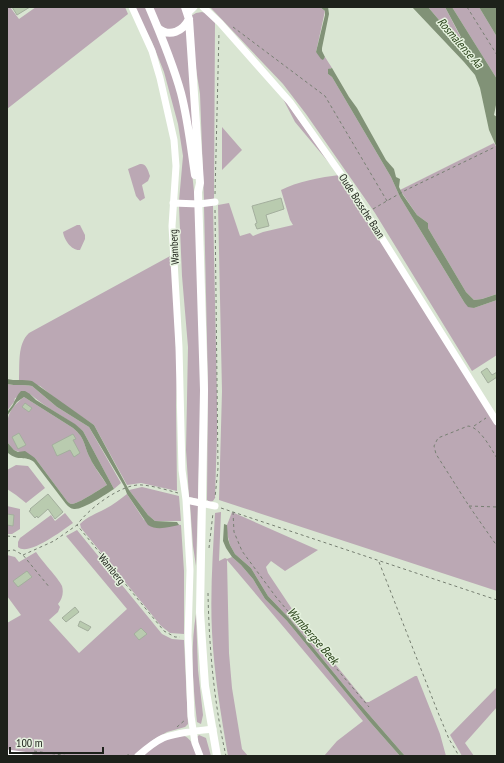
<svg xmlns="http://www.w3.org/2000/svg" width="504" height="763" viewBox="0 0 504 763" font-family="'PT Sans Narrow',sans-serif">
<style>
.green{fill:#bba8b4}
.water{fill:#819277}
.building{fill:#b9cbaf;stroke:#a3ae9d}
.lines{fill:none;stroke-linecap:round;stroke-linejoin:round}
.path{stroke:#777f72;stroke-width:1;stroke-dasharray:3 3;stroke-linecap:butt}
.minor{stroke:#fff;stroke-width:7}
.major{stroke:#fff;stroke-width:8}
.labels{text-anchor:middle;stroke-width:3;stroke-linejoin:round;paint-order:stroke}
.street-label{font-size:11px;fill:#1d211a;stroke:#e6f2df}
.water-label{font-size:12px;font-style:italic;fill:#294219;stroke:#e6f2df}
</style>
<rect width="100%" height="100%" fill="#d9e5d2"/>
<path class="green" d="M7 7H10L19 19 36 7H125L128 14 7 109Z
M134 7H146C154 27 165 48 172 69 185 111 191 157 195 202L179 201 183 156 178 124 164 72 152 42Z
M150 7H183L185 19 182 26 169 30 162 27Z
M210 7H320L325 11 316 52 325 58V57L332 68H330L328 74 332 77 391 177 400 197 464 302 474 308 497 300V355L472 371 375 213 306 114 283 84Z
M428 7H445L461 38 456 40Z
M452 7H479L497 37V79Z
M202 12 211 15 215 21 214 198 213 200 204 201 200 94 195 62 191 16 196 13Z
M188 29 196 141 164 37Z
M281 95 335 170 295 122Z
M222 127 242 150 222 170Z
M494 143 497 148V294L482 299 474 300 466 292 428 228V223L417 215 400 190Z
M140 164C146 163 148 170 150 176L148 181 142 185 145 198 140 201 136 196 128 169Z
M339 175 497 424V591L219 500 222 391 218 205 229 203 240 236 250 233 253 236 263 232 293 225 290 220 281 190C296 182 322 177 339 175Z
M213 205 217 396V434L215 498 213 501 210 502 207 500 208 385 204 206Z
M179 206H196L201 397 198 499 189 497 186 450 188 347 182 276Z
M77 225H80L85 235V239L80 250C72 251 64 240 63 232Z
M172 255 177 375 176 405 177 491 141 483 127 485 94 425 60 402 40 386 19 380C20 365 17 344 29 333Z
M7 384C16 386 24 384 32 386L57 407 89 427 121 483 114 489 83 431C66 417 46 408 30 394L15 398 14 402 7 411Z
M24 397 73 428C86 439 83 444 90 458 94 467 101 476 107 485 100 489 78 504 72 504 70 504 68 502 67 501L35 458 14 450 7 442C7 420 5 412 24 397Z
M16 465 28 466 45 488 26 503 16 495 7 489V470Z
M142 487 179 496 181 521H155L148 515 129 490Z
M127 494 144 520 181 525 184 571V634L170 633 161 626 81 528 80 524C88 516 96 514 105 509 113 505 120 499 127 494Z
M190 504 198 505 196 566 193 546Z
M7 506 20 509V529L12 534H7Z
M221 512 219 561 225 558 227 559 232 557 241 565 253 579 265 599 287 621 370 722 400 756H324L337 741 363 721 227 560 229 653 232 688 242 749 248 756H228C221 715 214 674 212 632 210 592 213 552 215 513Z
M232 512 318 550 285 571 271 561 266 567 268 573 300 621 366 702H369L415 676H417L440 734 446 756H405L352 695 289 618 268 596 251 568 235 554 230 545 227 533V525Z
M65 513 73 523C63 530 28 557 18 547V542L20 538 51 515 55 521Z
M77 530 162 634 172 639 184 640 188 724 185 727 167 732 153 740 133 756H42L7 751V623L21 615 7 596V555L15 557 19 562 36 552C41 560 59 579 62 586 64 593 62 599 58 604L60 607 58 612 49 620 79 653 127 609 66 536Z
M196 614 198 670 203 715 201 724 197 722C193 686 190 650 196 614Z
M497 687V707L465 743 474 756H462L450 735Z
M180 734C193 739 192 744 197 756H141L159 742Z
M199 735 206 738 211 756H201L197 737Z"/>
<path class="water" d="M320 7H328L329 14 322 48V51L325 57 323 60 321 59 316 52 325 15V11Z
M412 7H428L456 40 461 37 445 7H452L497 79V100L494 115 497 117V148L489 130 480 88 475 75 464 62Z
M479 7H497V37Z
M332 68 349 97 357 108 386 160 394 169 396 177 400 179 399 187 403 195 417 215 428 223V228L466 292 474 300 482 299 497 294V300L474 308 468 307 464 302 400 197 391 177 332 77 328 74V69Z
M7 379C15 381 23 379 32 381L94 425 129 490 148 515 155 521 177 522 179 525C169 527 157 531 148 525L127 494 124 486 89 427 57 407 32 386C24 384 16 386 7 384Z
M21 391H25L30 394 36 400 75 424 83 431 114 489C106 494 83 510 74 509 71 509 68 506 66 504L34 462C25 455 19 462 8 453L7 442 14 450 18 452 25 451 35 458 67 501C68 502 70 504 72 504 78 504 100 489 107 485 102 476 94 467 90 458 83 444 86 439 73 428L24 397 17 402 7 416C7 409 12 408 14 402 17 397 17 395 21 391Z
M224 524 227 525 228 539 230 545 235 554 251 568 268 596 289 618 352 695 405 756H400L370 722 287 621 265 599 253 579 241 565 232 557 226 548 223 541Z"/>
<path class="building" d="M12 7H30L17 15Z
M281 198 284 209 266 215 269 226 257 229 255 224 257 223 252 206Z
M487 368 492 375 497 372V377L488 383 481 372Z
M25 403 32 408 29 412 22 407Z
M19 433 26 445 18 449 12 437Z
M73 434 76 439 73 440 80 453 74 457 70 450 57 456 52 445Z
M48 494 63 512 55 519 48 509 38 518 37 516 35 518 29 511 31 510 30 509Z
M7 514 14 515 13 526 7 525Z
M27 571 32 577 18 587 13 581Z
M75 607 79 612 66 622 62 618Z
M80 621 91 627 88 631 78 626Z
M141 628 147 634 139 640 134 634Z"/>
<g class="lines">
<path class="path" d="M467 7 497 55
M233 27 325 96 387 201
M215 194 219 32
M373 209 404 191 497 146
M215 210 218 468 215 498
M474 426 486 418
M497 458C491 449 480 427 468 426L438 438 434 446 436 454 469 506 497 546
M178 493C167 490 154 486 142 485 122 483 88 509 77 525L164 631 175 637H180
M469 506 497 507
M221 508 497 600
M233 512 234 532 242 551 276 597 369 707
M7 536 18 537
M209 548 213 513
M7 551 14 550 23 555 50 588
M23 555 54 541 77 525
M379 562 437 710 449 739 459 756
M208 593C209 647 214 703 226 756
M177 727 185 720
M34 751 69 756
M126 756 131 753"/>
<path class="minor" d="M132 7 152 51 160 78 174 140 176 166 172 226 179 347 182 470 186 500 190 570 188 636 191 716 195 743 200 756
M203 7 220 23 290 102 350 187 497 422
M188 13 194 7
M173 203 199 204 215 202
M186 500 215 506
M7 753 29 756
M138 756C146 749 154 742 163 738 178 732 197 731 213 729"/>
<path class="major" d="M149 7C161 35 173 64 181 93 188 120 191 148 195 175
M185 7 189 19 200 183 198 192 204 390 200 612 205 686 217 756
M158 28C170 38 183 31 189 19"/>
</g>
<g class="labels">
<g class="street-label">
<text transform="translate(362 206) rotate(57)" y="4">Oude Bossche Baan</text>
<text transform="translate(174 247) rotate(-93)" y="4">Wamberg</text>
<text transform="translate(112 569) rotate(51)" y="4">Wamberg</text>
</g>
<g class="water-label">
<text transform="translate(460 43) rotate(49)" y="4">Rosmalense Aa</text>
<text transform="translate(313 636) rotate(49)" y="4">Wambergse Beek</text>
</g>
</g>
<rect width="504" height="763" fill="none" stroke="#1d211a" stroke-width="16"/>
<path d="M10 747v6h93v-6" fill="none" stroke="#1d211a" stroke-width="2"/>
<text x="16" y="747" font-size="12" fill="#1d211a" stroke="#e6f2df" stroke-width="3" paint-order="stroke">100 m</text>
</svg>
